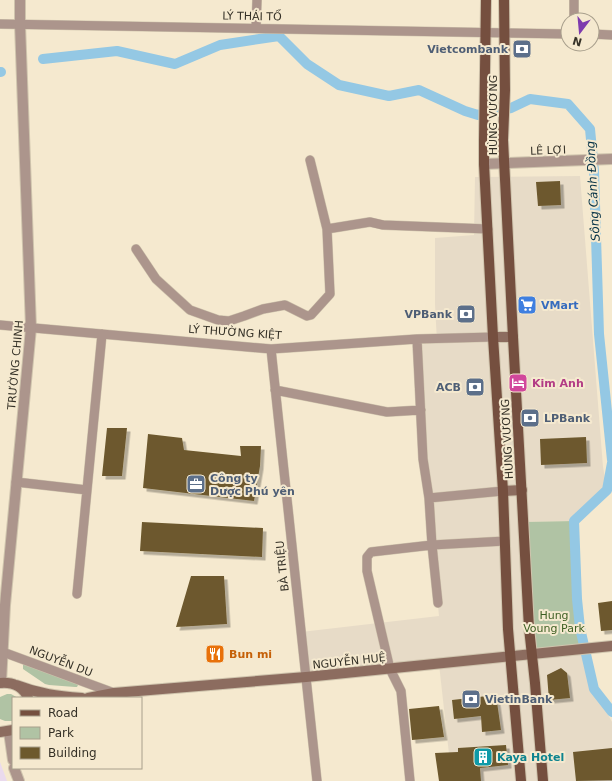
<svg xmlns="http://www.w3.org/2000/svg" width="612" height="781" viewBox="0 0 612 781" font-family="'DejaVu Sans',sans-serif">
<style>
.commercial{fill:#e7dbc7}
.education{fill:#eadaed}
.green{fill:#b0c3a4}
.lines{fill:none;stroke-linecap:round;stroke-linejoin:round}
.canal{stroke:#94c8e4;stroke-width:10}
.building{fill:#6d592d;filter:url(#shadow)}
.minor-casing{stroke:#cfc4ad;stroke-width:10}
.tertiary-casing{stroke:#cfc4ad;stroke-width:12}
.secondary-casing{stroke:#cfc4ad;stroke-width:12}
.primary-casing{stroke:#cfc4ad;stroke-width:12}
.minor{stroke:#ac958c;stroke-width:9}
.tertiary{stroke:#ac958c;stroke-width:10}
.secondary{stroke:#8c6c5f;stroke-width:10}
.primary{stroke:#754f3f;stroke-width:10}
.labels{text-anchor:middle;stroke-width:4;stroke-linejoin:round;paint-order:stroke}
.street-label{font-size:11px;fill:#353127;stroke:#f5e9cf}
.service-label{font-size:11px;font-weight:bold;fill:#4e5e75;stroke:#f5e9cf;text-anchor:end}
.shop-label{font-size:11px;font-weight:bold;fill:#366cbe;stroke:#f5e9cf;text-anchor:start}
.hotel-label{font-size:11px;font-weight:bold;fill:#b23c85;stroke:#f5e9cf;text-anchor:start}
.park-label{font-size:11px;fill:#3d5f23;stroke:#f5e9cf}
.food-label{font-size:11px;font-weight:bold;fill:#c56008;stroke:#f5e9cf;text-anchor:start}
.culture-label{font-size:11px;font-weight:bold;fill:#0d838f;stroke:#f5e9cf;text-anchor:start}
.water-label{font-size:12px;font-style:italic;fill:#063347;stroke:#f5e9cf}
</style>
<defs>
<filter id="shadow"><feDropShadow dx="3.5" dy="3.5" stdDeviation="0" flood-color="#0004"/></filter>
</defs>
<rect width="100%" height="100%" fill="#f5e9cf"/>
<path class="commercial" d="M580 176 603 467 607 490 574 521 524 522 586 648 594 689 612 722V781H452L439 664 306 677 301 632 439 616 412 346 437 342 435 304V238L474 235 475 177Z"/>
<path class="education" d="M0 762 7 781H0Z"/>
<path class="green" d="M574 521C576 563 574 607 586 648L532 654 524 522Z
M26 663 77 683 78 685 77 687H75L49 685 45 684 23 669V665Z
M7 694H11L18 698H13V721H5L0 719V697Z"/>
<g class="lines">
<path class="canal" d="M43 59 117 51 175 64 220 45 279 36 307 64 339 85 389 96 419 90 465 111 478 115 511 108 530 99 568 104 590 129 594 171 599 334 612 460
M0 72H1
M612 463 607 490 574 521 577 599 580 628 594 689 612 712"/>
</g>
<path class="building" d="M560 181 561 205 538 206 536 182Z
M107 428H127L122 476H102Z
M148 434 182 438 184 450 241 456 240 446H261L260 466 254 501 143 488Z
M586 437 587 463 541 465 540 439Z
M142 522 263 528 262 557 140 551Z
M191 576H224L227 624 176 627Z
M612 601V630L601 631 598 603Z
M561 668 567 673 570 698 549 700 547 675Z
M496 695 501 730 482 732 481 716 454 719 452 700Z
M439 706 444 737 412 740 409 709Z
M506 745 508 765 480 768 481 781H439L435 753 458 752V748Z
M612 748V780L576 781 573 752Z"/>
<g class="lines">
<g class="minor-casing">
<path id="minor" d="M574 0V20
M0 24 568 34
M256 28 257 0
M592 34 612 35
M327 229 370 222 383 225 488 229
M136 249 156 279 190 310 218 320 229 321 244 316 263 309 285 305 307 316 311 315 330 294 327 229 310 160
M0 325 271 349 417 339 493 337
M417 339 423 459 429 498 432 545 438 603
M271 349 317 781
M275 390 387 412 421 410
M16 482 87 490
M429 498 503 491
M77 594 102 334
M0 651 114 693
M410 781 401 691 390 669 367 571V557L371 552 432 545 505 541"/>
</g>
<g class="tertiary-casing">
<path id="tertiary" d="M484 164 612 159
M1 683 5 605 31 328 20 24V0
M9 732 13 760
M14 768 19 781"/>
</g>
<g class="secondary-casing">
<path id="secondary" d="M493 337H513
M503 491 522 490
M0 683C12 682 23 686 28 698
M16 685C39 694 58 696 82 698
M88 698 114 693 306 677 612 646
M0 732 13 730"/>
</g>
<g class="primary-casing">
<path id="primary" d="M486 0 484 141V164L493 337 503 491 508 629 521 781
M504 0 505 90 503 140 513 337 529 628 535 683 543 781"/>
</g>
<use href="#minor" class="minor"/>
<use href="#tertiary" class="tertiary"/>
<use href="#secondary" class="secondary"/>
<use href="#primary" class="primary"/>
</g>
<defs>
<g id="bank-square" transform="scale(1)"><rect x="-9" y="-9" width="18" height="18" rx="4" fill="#5c6f8a" stroke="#f5e9cf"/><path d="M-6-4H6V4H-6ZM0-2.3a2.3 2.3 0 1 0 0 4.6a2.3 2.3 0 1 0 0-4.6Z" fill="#fff"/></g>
<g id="supermarket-square" transform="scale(1)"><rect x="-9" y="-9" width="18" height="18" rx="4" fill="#3f7fe0" stroke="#f5e9cf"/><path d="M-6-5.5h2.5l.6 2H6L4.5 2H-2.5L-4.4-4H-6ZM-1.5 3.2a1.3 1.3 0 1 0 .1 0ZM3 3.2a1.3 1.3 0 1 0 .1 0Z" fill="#fff"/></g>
<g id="hotel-square" transform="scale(1)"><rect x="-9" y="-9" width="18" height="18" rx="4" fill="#d1479c" stroke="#f5e9cf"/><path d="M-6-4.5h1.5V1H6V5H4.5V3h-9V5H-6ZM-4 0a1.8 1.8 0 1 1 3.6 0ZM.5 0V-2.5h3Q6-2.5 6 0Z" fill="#fff"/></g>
<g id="office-square" transform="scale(1)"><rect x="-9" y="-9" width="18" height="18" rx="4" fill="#5c6f8a" stroke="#f5e9cf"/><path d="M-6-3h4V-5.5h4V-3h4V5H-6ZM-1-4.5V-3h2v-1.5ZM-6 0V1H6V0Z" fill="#fff"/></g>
<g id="restaurant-square" transform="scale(1)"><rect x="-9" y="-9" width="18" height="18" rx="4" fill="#e8710a" stroke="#f5e9cf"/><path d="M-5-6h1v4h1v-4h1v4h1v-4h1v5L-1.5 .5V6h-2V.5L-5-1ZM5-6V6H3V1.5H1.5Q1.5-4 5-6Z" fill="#fff"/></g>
<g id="building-square" transform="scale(1)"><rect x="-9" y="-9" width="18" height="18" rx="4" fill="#0f9aa8" stroke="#f5e9cf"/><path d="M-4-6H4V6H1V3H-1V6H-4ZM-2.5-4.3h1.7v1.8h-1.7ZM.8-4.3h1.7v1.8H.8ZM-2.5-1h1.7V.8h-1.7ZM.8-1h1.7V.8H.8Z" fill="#fff"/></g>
</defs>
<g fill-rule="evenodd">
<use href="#bank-square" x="522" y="49"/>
<use href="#supermarket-square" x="527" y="305"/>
<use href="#bank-square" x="466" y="314"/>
<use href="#hotel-square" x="518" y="383"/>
<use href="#bank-square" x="475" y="387"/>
<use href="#bank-square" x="530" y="418"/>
<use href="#office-square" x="196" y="484"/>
<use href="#restaurant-square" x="215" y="654"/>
<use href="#bank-square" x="471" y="699"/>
<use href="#building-square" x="483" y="757"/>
</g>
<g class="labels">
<g class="street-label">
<text transform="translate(252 16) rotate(1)" y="4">LÝ THÁI TỔ</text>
<text transform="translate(493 115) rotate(-90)" y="4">HÙNG VƯƠNG</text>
<text transform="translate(548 150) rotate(-2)" y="4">LÊ LỢI</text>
<text transform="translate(235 332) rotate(4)" y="4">LÝ THƯỜNG KIỆT</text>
<text transform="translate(15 365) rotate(-85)" y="4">TRƯỜNG CHINH</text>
<text transform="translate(507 439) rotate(-93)" y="4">HÙNG VƯƠNG</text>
<text transform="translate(282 566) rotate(-96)" y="4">BÀ TRIỆU</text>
<text transform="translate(61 661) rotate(21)" y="4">NGUYỄN DU</text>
<text transform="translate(349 661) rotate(-6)" y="4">NGUYỄN HUỆ</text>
</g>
<g class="service-label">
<text x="508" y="53">Vietcombank</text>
<text x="452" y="318">VPBank</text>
<text x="461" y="391">ACB</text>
<text x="544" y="422" text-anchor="start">LPBank</text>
<text x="210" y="482" text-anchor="start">Công ty<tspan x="210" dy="13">Dược Phú yên</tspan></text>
<text x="485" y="703" text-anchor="start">VietinBank</text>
</g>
<g class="shop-label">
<text x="541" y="309">VMart</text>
</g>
<g class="hotel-label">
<text x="532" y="387">Kim Anh</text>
</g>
<g class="park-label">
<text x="554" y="619">Hung<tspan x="554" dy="13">Voung Park</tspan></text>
</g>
<g class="food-label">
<text x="229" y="658">Bun mi</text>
</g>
<g class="culture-label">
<text x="497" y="761">Kaya Hotel</text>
</g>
<g class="water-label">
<text transform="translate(593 191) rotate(-93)" y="4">Sông Cánh Đồng</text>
</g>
</g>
<rect x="12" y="697" width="130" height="72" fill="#f5e9cf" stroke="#a89f8c"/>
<rect x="20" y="710" width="20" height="6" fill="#754f3f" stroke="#a89f8c"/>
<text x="48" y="717" font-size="12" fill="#353127">Road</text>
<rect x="20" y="727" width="20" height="12" fill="#b0c3a4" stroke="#a89f8c"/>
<text x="48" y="737" font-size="12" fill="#353127">Park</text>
<rect x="20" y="747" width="20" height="12" fill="#6d592d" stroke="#a89f8c"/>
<text x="48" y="757" font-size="12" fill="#353127">Building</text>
<g transform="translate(580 32) rotate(196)"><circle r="19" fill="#f5e9cf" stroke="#a89f8c"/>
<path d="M0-3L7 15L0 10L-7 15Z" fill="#7e3bae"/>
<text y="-6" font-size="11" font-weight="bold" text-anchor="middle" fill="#353127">N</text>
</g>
</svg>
